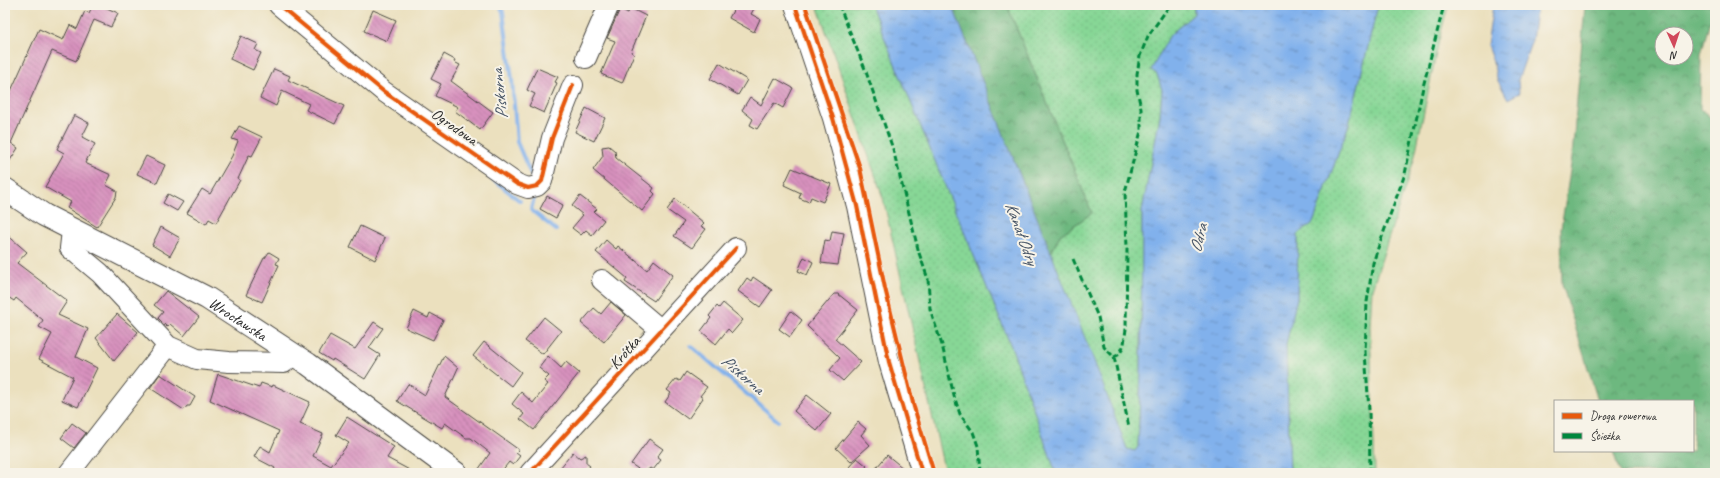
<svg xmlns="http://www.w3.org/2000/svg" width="1720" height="478" viewBox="0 0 1720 478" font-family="Caveat,sans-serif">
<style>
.grass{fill:url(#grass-dots);stroke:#598160}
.forest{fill:url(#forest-crowns);stroke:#4c7255;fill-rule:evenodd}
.water{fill:url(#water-ripples);stroke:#566e8c}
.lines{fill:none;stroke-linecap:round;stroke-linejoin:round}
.stream{stroke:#81b1ec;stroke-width:4}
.building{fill:url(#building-back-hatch)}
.minor-casing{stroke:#484641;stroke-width:22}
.major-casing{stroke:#484641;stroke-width:24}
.minor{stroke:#fff;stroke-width:20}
.major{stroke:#fff;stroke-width:22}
.quiet{stroke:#00873e;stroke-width:3;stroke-dasharray:6 3;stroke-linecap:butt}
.cycleway-casing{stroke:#f7f3e8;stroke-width:6}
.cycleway{stroke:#e8590c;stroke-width:4}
.labels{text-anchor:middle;stroke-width:4;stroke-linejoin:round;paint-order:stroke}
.street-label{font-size:16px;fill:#2b2b2b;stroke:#f7f3e8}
.water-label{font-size:17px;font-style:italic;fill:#455365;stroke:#f7f3e8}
</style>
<defs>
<pattern id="grass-dots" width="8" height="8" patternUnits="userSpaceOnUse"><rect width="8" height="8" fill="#87d796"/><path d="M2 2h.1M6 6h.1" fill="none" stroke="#75b981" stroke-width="1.8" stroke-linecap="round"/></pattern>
<pattern id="forest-crowns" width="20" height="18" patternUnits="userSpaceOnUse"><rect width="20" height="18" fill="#6db87f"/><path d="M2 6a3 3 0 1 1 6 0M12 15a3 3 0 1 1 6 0" fill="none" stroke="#5a9668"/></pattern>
<pattern id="water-ripples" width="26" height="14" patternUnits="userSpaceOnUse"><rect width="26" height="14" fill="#81b1ec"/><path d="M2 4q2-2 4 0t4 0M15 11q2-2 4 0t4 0" fill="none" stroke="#6a90bf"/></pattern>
<pattern id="building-back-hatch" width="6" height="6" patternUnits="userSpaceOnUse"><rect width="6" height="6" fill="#d891be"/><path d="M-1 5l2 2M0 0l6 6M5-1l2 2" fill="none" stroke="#af779b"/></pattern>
</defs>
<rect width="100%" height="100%" fill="#f7f3e8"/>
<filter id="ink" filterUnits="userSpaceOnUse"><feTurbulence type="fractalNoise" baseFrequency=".025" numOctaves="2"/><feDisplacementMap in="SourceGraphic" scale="8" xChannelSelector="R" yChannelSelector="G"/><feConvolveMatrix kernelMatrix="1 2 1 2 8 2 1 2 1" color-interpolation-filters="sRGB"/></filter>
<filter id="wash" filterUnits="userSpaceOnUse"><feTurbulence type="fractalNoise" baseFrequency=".012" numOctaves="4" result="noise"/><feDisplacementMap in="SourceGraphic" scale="16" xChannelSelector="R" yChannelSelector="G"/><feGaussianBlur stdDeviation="0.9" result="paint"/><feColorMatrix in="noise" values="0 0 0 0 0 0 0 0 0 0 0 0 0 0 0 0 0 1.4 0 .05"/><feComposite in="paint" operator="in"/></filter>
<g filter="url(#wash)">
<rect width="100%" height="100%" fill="#ebe0be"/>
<path class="grass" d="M817 5H871L1013 351 1056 473H945L883 198Z
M1007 5H1194V14L1170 35 1157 74 1162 89 1160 116 1142 211 1141 370 1138 447 1135 451 1127 449 1051 253 1060 235 1092 213Z
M1378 5H1448L1438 44 1414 160 1372 289 1370 326 1375 473H1290L1286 344 1297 298 1298 234 1313 223 1349 124Z"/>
<path class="forest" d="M952 5H1007L1092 213 1060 235 1051 253Z
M1585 5H1714L1701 54 1700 109 1715 121V473H1620L1613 451H1693V401H1598L1562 284 1561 229 1572 158ZM1662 34H1686V58H1662Z"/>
<path class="water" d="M871 5H952L1093 358 1127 449 1135 451 1138 447 1141 370 1142 211 1160 116 1162 90 1157 74 1151 70 1170 35 1194 14V5H1378L1349 124 1313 223 1298 234 1297 298 1286 344 1290 473H1056L1013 351Z
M1493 5H1537L1532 40 1518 80 1519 93 1508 99 1497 79 1493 62 1487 46Z"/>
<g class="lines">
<path class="stream" d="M500 5 503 12 512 79 517 142 532 177
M489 176 520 201
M535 194 531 210 556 230
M691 346 778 421"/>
</g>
<g id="blocks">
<path class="building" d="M93 5H100L118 13 111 27 94 20 76 61 52 51 11 143 18 148 5 168V104L39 29 63 40 70 25 77 29 85 11 89 13Z
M736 5H756L751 14 760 19 754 32 729 18Z
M630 8 646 16 631 52 634 54 622 83 601 74 615 41 607 38 620 9 628 13Z
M373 10 396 20 387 41 364 31Z
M241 36 258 44 255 50 261 53 253 70 230 59Z
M444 54 455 60 454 62 460 65 451 81 493 112 480 130 455 111 458 107 435 96 441 84 431 79Z
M719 63 747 80 738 95 710 79Z
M537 68 558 77 555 82 557 83 544 113 529 106 535 94 527 90Z
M274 69 290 76 288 80 344 106 335 124 306 110 309 104 282 91 276 106 260 98Z
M775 78 793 88 783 108 774 103 757 129 750 125 753 119 742 110 750 97 761 105Z
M586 108 605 118 594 141 575 132Z
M74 115 89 123 82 137 95 144 85 163 111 175 106 185 117 191 116 197 97 227 67 208 71 202 45 187 64 153 57 149Z
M239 126 262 137 252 156 249 155 238 179 240 180 216 223 209 219 206 224 187 213 202 189 210 194 232 156 238 141 232 139Z
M609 146 615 151 616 158 654 188 652 191 655 194 642 211 593 170 603 156 602 147Z
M146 156 165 165 157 183 137 174Z
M792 168 831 184 823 202 811 197 809 202 799 198 801 193 784 185Z
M168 194 183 202 177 211 163 203Z
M547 196 563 205 556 218 540 209Z
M580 196 597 209 594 212 604 220 592 235 586 230 581 235 572 228 583 215 572 206Z
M675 199 704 223 701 226 706 229 692 248 674 236 684 222 667 210Z
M360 226 385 238 375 260 350 247Z
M161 227 180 238 170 256 152 245Z
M832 231 844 233 838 265 821 263 825 240 830 241Z
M5 233 27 252 17 263 67 301 58 315 88 329 76 357 97 368 78 407 62 400 73 377 39 359 52 334 39 327 43 320 16 298 14 301 5 295Z
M606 240 616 249 618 246 647 270 654 260 673 275 654 301 625 282 627 278 596 252Z
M269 252 279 258 276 264 279 265 262 302 246 295 264 258H265Z
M804 257 813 262 807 275 798 271Z
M753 277 772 290 760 307 738 291 747 278 751 281Z
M166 291 199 317 184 336 170 324 167 327 158 318 163 312 154 305Z
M834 294H838L858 310 835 339 861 362 843 381 830 370 840 358 807 326Z
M611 302 626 315 604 342 581 323 594 308 601 314Z
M723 303 743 320 732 333 728 329 716 344 701 331 711 318 709 316 717 306 719 308Z
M414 311 428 318 430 313 443 320 433 340 406 328Z
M791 311 802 320 790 337 779 329Z
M117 314 138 332 114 361 96 338Z
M544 317 561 331 543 354 525 341Z
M374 322 383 328 369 348 380 355 365 379 333 359 332 361 319 353 330 335 355 349Z
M484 342 521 372 511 386 473 356Z
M444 356 458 368 445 397 519 450 516 453 520 456 513 465 509 462 500 473H476L490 453 471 438H466L445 423 442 428 397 401 408 384 425 395Z
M548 356 561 368 566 362 579 373 534 430 520 419 524 414 512 404 521 392 533 403 548 384 544 381 549 376 539 368Z
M686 372 707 387 700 396 703 398 688 419 665 402 671 393 667 390 676 379 680 381Z
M160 374 195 397 190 406H187L184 410 150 388Z
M218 374 259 388 261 383 272 387 273 385 310 402 300 424 323 434 313 456 331 466 349 443 336 435 347 417 394 447 387 458 415 473H273L275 468 254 457 260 446 270 452 279 431 210 400Z
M807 395 831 414 817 431 794 411Z
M858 422 866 429 861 435 870 445 851 462 836 448Z
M72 423 86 433 74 448 61 438Z
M649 439 663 449 657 457 661 460 653 470 650 468 644 473 631 464Z
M573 452 580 458 586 455V463L590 466 585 473H556Z
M887 455 909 473H872Z
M857 458 867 466 860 473H856L849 467Z"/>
</g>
</g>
<g filter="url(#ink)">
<use href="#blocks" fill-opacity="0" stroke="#484641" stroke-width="1"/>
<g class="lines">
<g class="minor-casing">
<path id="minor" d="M279 5 383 91 517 184 528 188 537 186 542 181 552 138 573 85
M795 5 833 118 857 206 889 362 922 473
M586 58 609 5
M72 231 70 248 100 273 168 346 197 359 229 362 284 363 293 354
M602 280 661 330
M69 473 168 346
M530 473 736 248"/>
</g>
<g class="major-casing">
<g id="major">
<path id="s1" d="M5 189 44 215 207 298 308 364 456 473"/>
</g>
</g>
<use href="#minor" class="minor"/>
<use href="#major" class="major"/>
<path class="quiet" d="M839 5 865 69 893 149 919 253 928 279 930 309 942 345 954 396 960 414 973 432 978 446 980 473
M1073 259 1098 317 1104 347 1114 357 1129 427
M1114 357 1120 354 1124 344 1126 329 1127 248 1125 192 1141 131V108L1137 90V74L1140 56 1148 36 1170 5
M1370 473 1369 410 1365 352 1367 302 1373 263 1379 245 1405 174 1423 87 1444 5"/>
<g class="cycleway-casing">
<path id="cycleway" d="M279 5 383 91 517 184 528 188 537 186 542 181 552 138 573 85
M795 5 833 118 857 206 889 362 922 473
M805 5 860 168 885 288 914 407 934 473
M530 473 736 248"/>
</g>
<use href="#cycleway" class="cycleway"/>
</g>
</g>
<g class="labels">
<g class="street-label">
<text transform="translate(455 126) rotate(35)" y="6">Ogrodowa</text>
<text dy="6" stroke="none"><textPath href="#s1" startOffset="267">Wrocławska</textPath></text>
<text transform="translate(624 352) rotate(-48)" y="6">Krótka</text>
</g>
<g class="water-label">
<text transform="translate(499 94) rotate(-96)" y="6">Piskorna</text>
<text transform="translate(1022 233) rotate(70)" y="6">Kanał Odry</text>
<text transform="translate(1198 238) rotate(-76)" y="6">Odra</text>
<text transform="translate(743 374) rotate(41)" y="6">Piskorna</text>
</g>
</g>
<rect width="1720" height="478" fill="none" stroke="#f7f3e8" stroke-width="20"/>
<rect x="1554" y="400" width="140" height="52" fill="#f7f3e8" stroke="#a5a39c"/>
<rect x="1562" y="413" width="20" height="6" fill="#e8590c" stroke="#a5a39c"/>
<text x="1590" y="420" font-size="12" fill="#2b2b2b">Droga rowerowa</text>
<rect x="1562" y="433" width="20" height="6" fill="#00873e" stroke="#a5a39c"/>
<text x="1590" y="440" font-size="12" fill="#2b2b2b">Ścieżka</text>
<g transform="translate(1674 46) rotate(177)"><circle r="19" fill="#f7f3e8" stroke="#a5a39c"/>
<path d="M0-3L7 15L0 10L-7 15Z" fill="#d1495b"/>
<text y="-6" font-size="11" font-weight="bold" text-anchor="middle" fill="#2b2b2b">N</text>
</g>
</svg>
